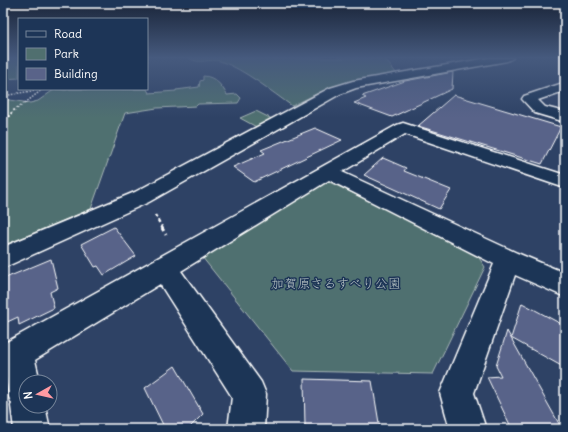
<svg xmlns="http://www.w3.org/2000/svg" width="568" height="432" viewBox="0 0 568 432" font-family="Delius,'Klee One',sans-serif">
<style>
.green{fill:#506f6f;stroke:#a8b7b7}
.building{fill:#596389;stroke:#fff}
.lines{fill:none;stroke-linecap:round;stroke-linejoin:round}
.minor-casing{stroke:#fff;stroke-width:3}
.path-far3{stroke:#fff;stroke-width:1.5;stroke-dasharray:1.5 1.5;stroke-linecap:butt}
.path-far2{stroke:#fff;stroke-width:2;stroke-dasharray:2 2;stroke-linecap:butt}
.path-far1{stroke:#fff;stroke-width:2.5;stroke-dasharray:3 3;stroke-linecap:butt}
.path{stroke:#fff;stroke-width:3;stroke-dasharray:3.5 3.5;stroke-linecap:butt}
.minor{fill:#1d3557;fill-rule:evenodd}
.labels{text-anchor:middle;stroke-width:3;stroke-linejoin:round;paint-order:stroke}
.near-park-label{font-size:13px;fill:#b9c5c5;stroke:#1d3557}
</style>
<rect width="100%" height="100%" fill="#2e4265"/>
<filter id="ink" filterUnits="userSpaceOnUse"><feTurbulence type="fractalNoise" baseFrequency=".025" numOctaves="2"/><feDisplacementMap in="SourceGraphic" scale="8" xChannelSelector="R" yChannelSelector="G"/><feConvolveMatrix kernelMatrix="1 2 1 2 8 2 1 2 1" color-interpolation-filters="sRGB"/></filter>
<g filter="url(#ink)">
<path class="green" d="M3 58H19V78L3 79Z
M189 58H384L397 74 339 85 322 91 292 106C272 92 244 69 220 61 210 58 199 65 189 58Z
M203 76C215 76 222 86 227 95L237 94 241 98 238 103 198 104 196 106 157 108 125 113 91 209 3 246V99L30 103 38 101 55 89 66 90 69 89H147L149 93 176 91V90L199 87 200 81 203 80Z
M256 111 278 122 262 130 240 118Z
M327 181 474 250 485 267 433 374 293 371 202 257Z"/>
<path class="building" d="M453 72 452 89 392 117 354 103 366 98 362 96 405 81Z
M454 95 561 127 542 164 418 126Z
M315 128 342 140 254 182 233 167 265 153 261 150Z
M383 158 406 168 404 171 451 190 439 209 364 175Z
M114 227 136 256 104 275 98 266 95 267 81 244Z
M51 259 58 288 50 292 54 308 19 325 18 317 3 324V279Z
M522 303 565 326V368L511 338Z
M507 331 562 429H512L487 377 501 376 496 366Z
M175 366 203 414 188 429H165L145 388Z
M304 379 372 381 380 429H314V426H305Z"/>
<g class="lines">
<g class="minor-casing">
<path id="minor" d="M488 58H513L507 61 356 88 340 94 149 202 3 268V247L135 192 330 88 353 81Z
M560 84 565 85V93L561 92 538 100 545 107 565 112V122L535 113 522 99 524 96Z
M403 123 565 175V188L405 134 342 172 517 253 565 273V297L515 275 474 393 486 429H450L440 393 494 264 329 180 181 271 261 382 266 394 264 429H228L232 397 160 284 35 360 40 382H26V406H45L50 429H14L11 406 12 404 9 397 6 377 3 378V344L397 125Z"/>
</g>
<path class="path-far3" d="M3 96 42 89
M25 103 43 89"/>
<path class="path-far2" d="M3 123 13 111 26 102"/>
<path class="path-far1" d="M155 215 163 229"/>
<path class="path" d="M162 228 166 235"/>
<use href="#minor" class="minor"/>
</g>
</g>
<linearGradient id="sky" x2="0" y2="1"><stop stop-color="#192438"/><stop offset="0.49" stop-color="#465a7e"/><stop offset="1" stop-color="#465a7e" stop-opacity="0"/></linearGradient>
<rect width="568" height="118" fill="url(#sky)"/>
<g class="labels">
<g class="near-park-label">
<text x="336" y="288">加賀原さるすべり公園</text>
</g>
</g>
<rect width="568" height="432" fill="none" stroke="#1d3557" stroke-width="16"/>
<rect x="8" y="8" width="552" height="416" fill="none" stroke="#fff" stroke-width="1.5" filter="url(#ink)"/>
<rect x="18" y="18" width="130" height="72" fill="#1d3557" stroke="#77869a"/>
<rect x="26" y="31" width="20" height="6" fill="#1d3557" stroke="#77869a"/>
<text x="54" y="38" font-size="12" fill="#ffffff">Road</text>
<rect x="26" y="48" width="20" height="12" fill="#506f6f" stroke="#77869a"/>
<text x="54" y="58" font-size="12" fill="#ffffff">Park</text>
<rect x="26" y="68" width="20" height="12" fill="#596389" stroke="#77869a"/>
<text x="54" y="78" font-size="12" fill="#ffffff">Building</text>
<g transform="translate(38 394) rotate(262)"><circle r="19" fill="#1d3557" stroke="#77869a"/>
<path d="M0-3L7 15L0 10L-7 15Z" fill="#ff9aa2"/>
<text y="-6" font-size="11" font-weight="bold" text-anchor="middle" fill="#ffffff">N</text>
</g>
</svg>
